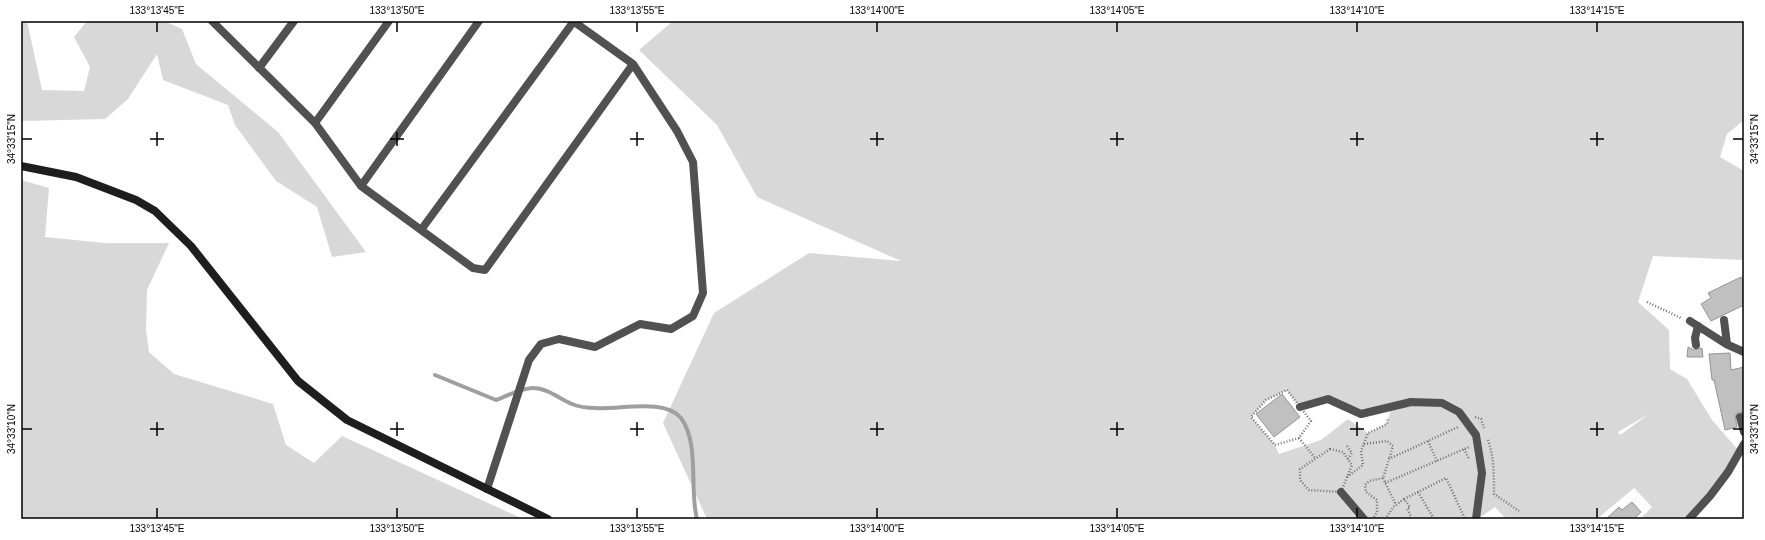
<svg xmlns="http://www.w3.org/2000/svg" width="1765" height="540" viewBox="0 0 1765 540" font-family="Arial,sans-serif">
<style>
.green{fill:#d8d8d8;fill-rule:evenodd}
.lines{fill:none;stroke-linecap:round;stroke-linejoin:round}
.stream{stroke:#9f9f9f;stroke-width:4}
.building{fill:#c0c0c0;stroke:#959595}
.path{stroke:#737373;stroke-width:2.5;stroke-dasharray:1 2;stroke-linecap:butt}
.street{stroke:#515151;stroke-width:8}
.secondary{stroke:#1e1e1e;stroke-width:8}
.ticks{fill:none;stroke:#000;stroke-width:1.5}
.neatline{fill:none;stroke:#000;stroke-width:1.5}
.ticks-label{font-size:10px;text-anchor:middle;fill:#000}
</style>
<rect width="100%" height="100%" fill="#fff"/>
<path class="green" d="M21 21H27L42 90 84 91 90 67 74 37 87 21H164L182 29 196 64 278 132 366 252 332 257 317 207 276 181 235 125 228 105 163 80 157 54 128 99 105 119 21 121Z
M673 21H1744V120L1727 134 1720 157 1744 171V260L1653 256 1638 302 1669 330 1670 369 1687 379 1712 420 1739 451 1689 519H1640L1652 507 1634 488 1597 519H1506L1495 507 1478 519H707L663 423 714 313 809 253 901 261 757 197 717 125 639 50ZM1287 390 1300 407 1328 399 1361 414 1391 407 1387 424 1368 433 1348 419 1321 440 1279 454 1275 445 1251 417 1265 401ZM1649 414 1620 435 1618 432Z
M21 180 49 188 45 237 105 243H169L147 290 146 330 149 352 174 374 273 404 286 445 314 463 342 436 523 519H21Z"/>
<g class="lines">
<path class="stream" d="M435 375 496 400C507 396 521 388 533 388 547 388 560 399 572 404 579 407 588 408 596 408 619 410 665 398 681 418 700 444 689 489 697 519"/>
</g>
<path class="building" d="M1741 277 1744 284V305L1711 321 1701 304 1711 298 1708 293Z
M1688 347 1694 350 1702 348 1703 357H1687Z
M1730 353 1731 370 1744 367V413L1739 412 1735 415 1737 427 1725 430 1714 380H1712L1709 354Z
M1282 394 1300 417 1274 437 1256 414Z
M1632 502 1641 512 1634 519H1606L1619 507 1622 510Z"/>
<g class="lines">
<path class="path" d="M1647 302 1681 318
M1287 390 1311 421 1299 438 1275 445 1251 417 1266 400Z
M1475 417 1481 419 1484 428
M1299 438 1315 458
M1488 440C1494 457 1494 476 1494 494L1519 511
M1428 441 1437 461
M1364 444 1387 441 1393 446 1389 459
M1347 446 1352 453 1348 459
M1330 449 1343 452 1352 465 1341 492 1309 490 1300 480V469Z
M1464 449 1469 459
M1347 477 1363 465 1361 451 1368 433 1387 424 1388 418
M1383 478 1396 505 1404 499 1410 507 1407 509 1411 516 1409 519
M1385 483 1469 447
M1418 492 1434 519
M1404 499 1446 478 1465 519
M1374 517 1377 512V500L1366 492 1365 485 1369 481 1383 478 1389 459 1458 427
M1385 519 1395 505"/>
<path class="street" d="M212 21 315 123 361 186 473 268 485 270 633 64
M259 68 294 21
M315 123 389 21
M361 186 479 21
M421 230 574 21
M1724 320 1727 344
M1690 321 1726 344 1744 352
M1696 345 1695 338 1698 326
M1300 407 1328 399 1361 414 1411 402 1442 403 1459 412 1476 435 1482 473 1476 519
M1740 417 1744 432
M487 489 529 360 541 344 559 339 595 347 640 324 671 329 693 316 703 293 693 162 677 131 633 64 573 21
M1341 492 1364 519
M1689 519 1710 496 1728 472 1744 444"/>
<path class="secondary" d="M21 166 76 177 136 200 155 211 191 246 298 381 347 420 548 519"/>
</g>
<path class="ticks" d="M157 22V32M397 22V32M637 22V32M877 22V32M1117 22V32M1357 22V32M1597 22V32M157 132V146M397 132V146M637 132V146M877 132V146M1117 132V146M1357 132V146M1597 132V146M22 139H32M150 139H164M390 139H404M630 139H644M870 139H884M1110 139H1124M1350 139H1364M1590 139H1604M1733 139H1743M157 422V436M397 422V436M637 422V436M877 422V436M1117 422V436M1357 422V436M1597 422V436M22 429H32M150 429H164M390 429H404M630 429H644M870 429H884M1110 429H1124M1350 429H1364M1590 429H1604M1733 429H1743M157 508V518M397 508V518M637 508V518M877 508V518M1117 508V518M1357 508V518M1597 508V518"/>
<rect width="1765" height="540" fill="none" stroke="#ffffff" stroke-width="44"/>
<rect x="22" y="22" width="1721" height="496" class="neatline"/>
<g class="ticks-label">
<text x="157" y="14">133°13'45"E</text>
<text x="397" y="14">133°13'50"E</text>
<text x="637" y="14">133°13'55"E</text>
<text x="877" y="14">133°14'00"E</text>
<text x="1117" y="14">133°14'05"E</text>
<text x="1357" y="14">133°14'10"E</text>
<text x="1597" y="14">133°14'15"E</text>
<text transform="translate(11 139) rotate(-90)" y="4">34°33'15"N</text>
<text transform="translate(1754 139) rotate(-90)" y="4">34°33'15"N</text>
<text transform="translate(11 429) rotate(-90)" y="4">34°33'10"N</text>
<text transform="translate(1754 429) rotate(-90)" y="4">34°33'10"N</text>
<text x="157" y="532">133°13'45"E</text>
<text x="397" y="532">133°13'50"E</text>
<text x="637" y="532">133°13'55"E</text>
<text x="877" y="532">133°14'00"E</text>
<text x="1117" y="532">133°14'05"E</text>
<text x="1357" y="532">133°14'10"E</text>
<text x="1597" y="532">133°14'15"E</text>
</g>
</svg>
